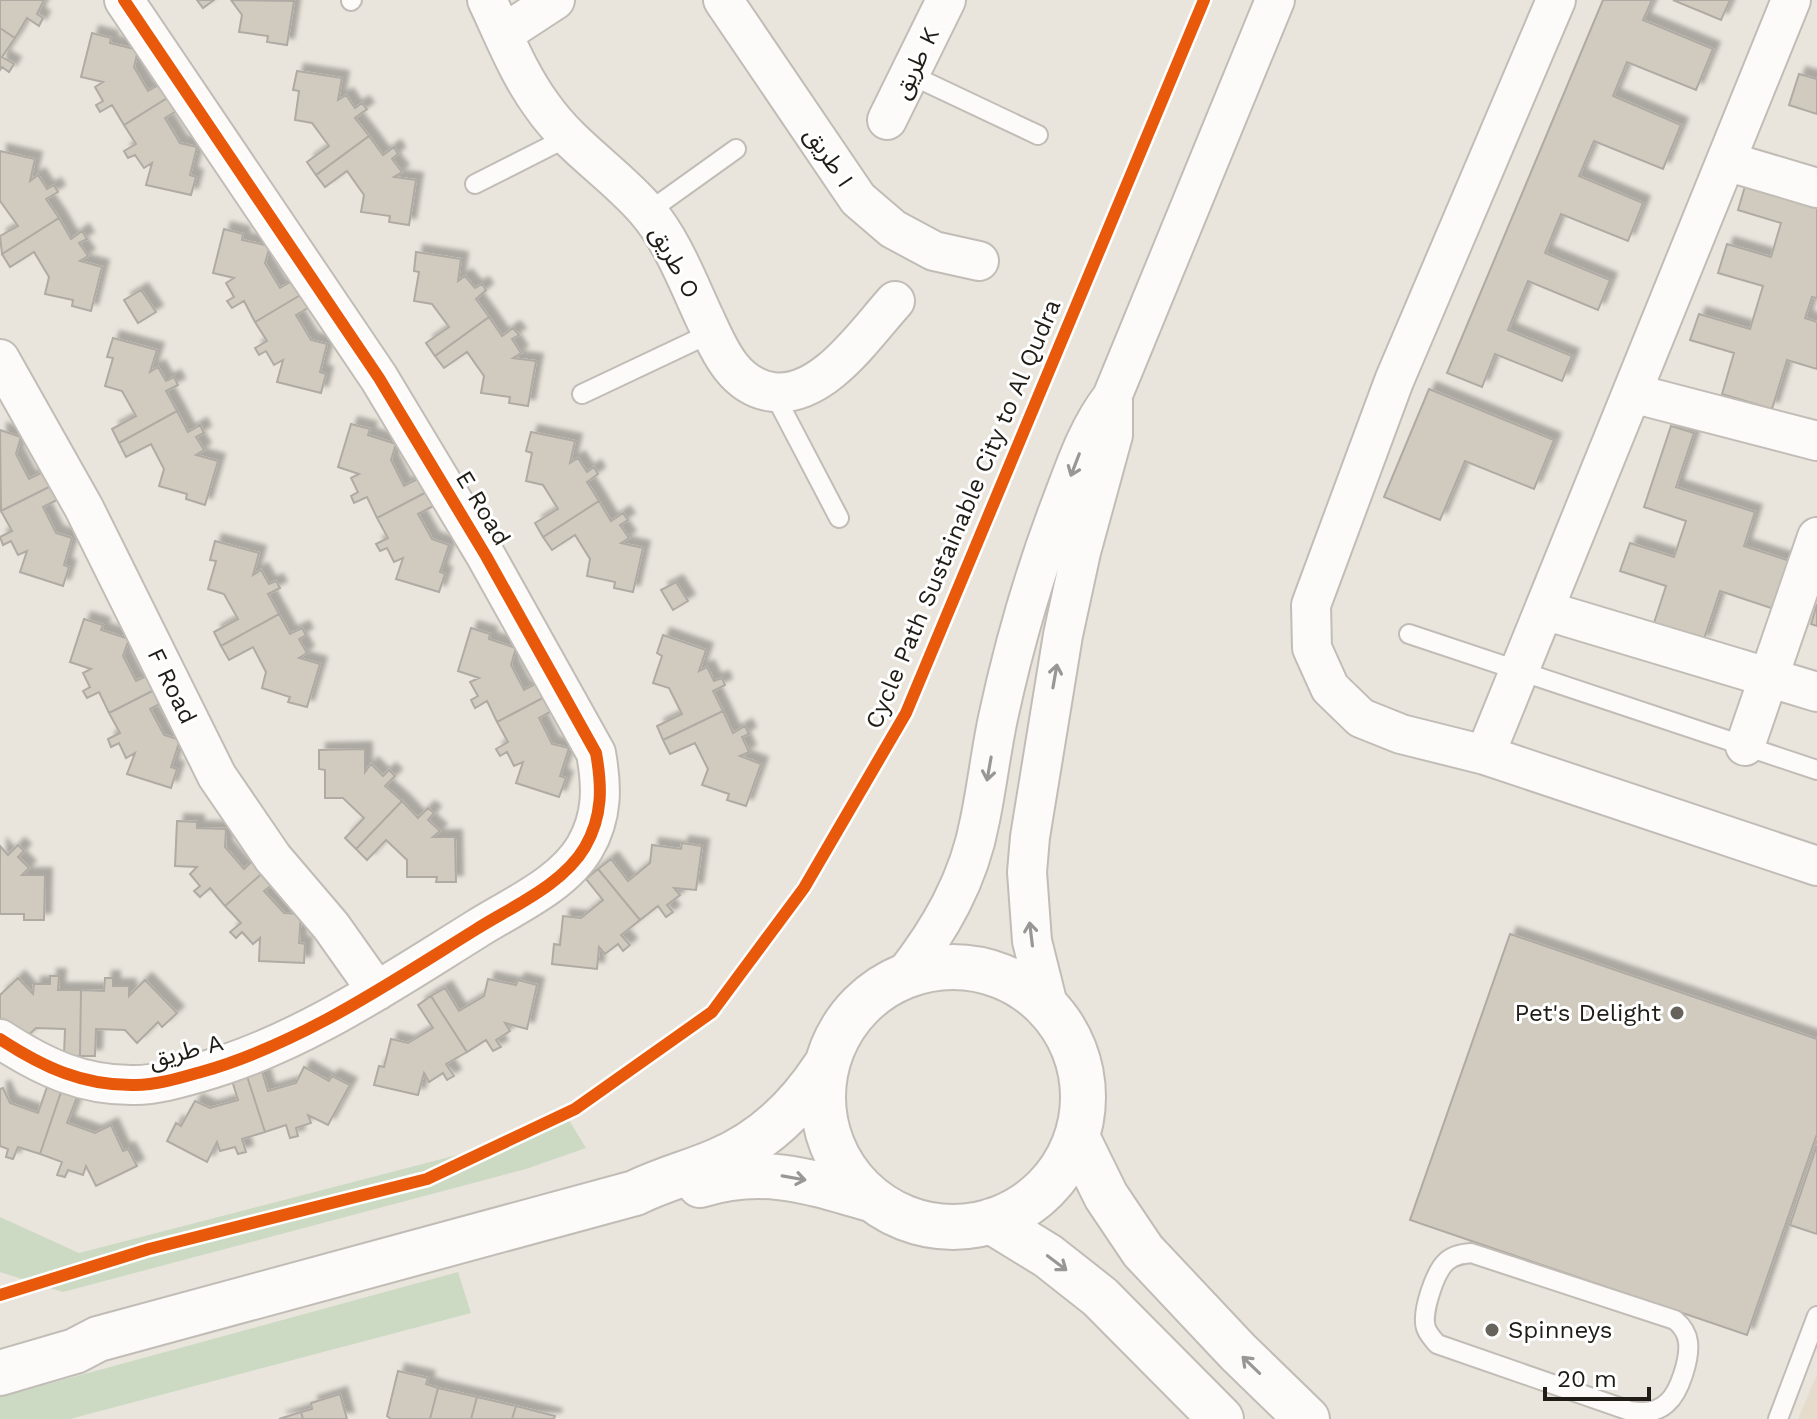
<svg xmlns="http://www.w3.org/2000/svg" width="1817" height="1419" viewBox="0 0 1817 1419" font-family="'Work Sans','Noto Sans Arabic',sans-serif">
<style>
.built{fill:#e5dccc}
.green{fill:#ccdac4}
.building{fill:#d1cbbf;stroke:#afaba4;stroke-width:2;filter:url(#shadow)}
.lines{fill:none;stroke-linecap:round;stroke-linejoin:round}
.service-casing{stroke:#c1bdb6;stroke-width:22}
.minor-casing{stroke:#c1bdb6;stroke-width:42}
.tertiary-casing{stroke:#c1bdb6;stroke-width:48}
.service{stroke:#fcfbfa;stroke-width:18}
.minor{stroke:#fcfbfa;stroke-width:38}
.tertiary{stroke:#fcfbfa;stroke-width:44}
.cycleway-casing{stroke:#fff;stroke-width:17}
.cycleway{stroke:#e8590c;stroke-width:12}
.oneway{stroke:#999794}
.poi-dot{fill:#66635c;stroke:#fff;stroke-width:3}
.labels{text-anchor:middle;stroke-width:6;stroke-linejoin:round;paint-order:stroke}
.street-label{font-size:24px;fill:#201d17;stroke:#fff}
.poi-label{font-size:24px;fill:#201d17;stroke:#fff;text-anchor:end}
</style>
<defs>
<filter id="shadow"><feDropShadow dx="7" dy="-7" stdDeviation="2" flood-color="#0004"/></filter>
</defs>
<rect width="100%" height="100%" fill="#e9e5dc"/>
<path class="built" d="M1817 1374V1419H1798Z"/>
<path class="green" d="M561 1107 586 1148 526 1169 63 1292 0 1272V1217L79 1253 523 1138Z
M458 1272 471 1313 70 1419H0V1397Z"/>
<path class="building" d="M0 0H44L37 14 43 18 39 26 27 18 15 38 0 28Z
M197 0H214L203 8Z
M231 0 294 1 287 45 267 42 268 36 239 32 242 15Z
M1603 0H1652L1643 20 1713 49 1696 90 1627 62 1613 96 1681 125 1663 169 1594 141 1579 176 1643 203 1628 241 1561 214 1545 253 1610 280 1598 310 1528 281 1508 330 1572 356 1562 381 1495 354 1482 387 1447 373Z
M1673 0H1730L1721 20Z
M0 28 15 38 2 57 14 64 9 72 2 67 0 70Z
M92 33 111 38 110 43 138 50 134 67 148 91 172 77 180 90 124 125 112 105 100 112 96 105 103 101 95 87 103 82 81 77Z
M297 71 342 78 338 100 346 95 355 108 362 103 367 109 355 118 369 136 316 175 307 162 329 146 312 123 295 120 299 91 293 90Z
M1799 74 1817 79V114L1789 105Z
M180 90 188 104 165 118 180 143 197 147 190 175 196 177 191 195 146 185 152 163 144 168 135 155 128 158 124 151 136 144 124 125Z
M369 136 383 155 394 147 398 154 392 159 402 172 394 177 416 180 409 225 389 222 390 216 361 212 364 195 347 171 325 187 316 175Z
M0 151 35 159 30 181 38 175 47 189 54 185 58 192 46 199 59 218 2 254 0 236 18 226 0 201Z
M1746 183 1817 204V298L1812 297 1805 318 1817 322V369L1787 360 1772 409 1722 394 1734 353 1690 340 1699 314 1750 329 1763 286 1718 273 1727 244 1771 257 1781 223 1738 210Z
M59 218 71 239 82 231 87 239 79 243 88 256 80 261 102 267 91 311 72 306 73 300 45 294 49 277 34 252 10 267 2 254Z
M224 229 243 234 242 240 270 246 265 263 280 288 304 274 312 288 255 322 244 301 232 308 227 301 234 297 226 283 234 278 213 273Z
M416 252 461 259 458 281 465 276 475 288 482 284 486 290 476 299 489 317 435 356 426 343 449 327 432 304 414 301 419 272 414 271Z
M312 288 320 301 296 315 311 340 327 344 320 372 326 374 321 393 277 382 283 360 274 365 266 351 259 355 255 348 267 341 255 322Z
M141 290 156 312 138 323 124 300Z
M489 317 502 336 513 328 519 335 512 339 521 353 513 358 536 361 528 406 509 403 510 397 481 393 484 376 467 352 444 368 435 356Z
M113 338 157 350 150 372 158 367 166 381 174 377 178 385 166 391 177 411 119 443 112 429 136 416 122 391 105 386 113 358 107 357Z
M1429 389 1554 440 1534 489 1465 461 1440 520 1384 497Z
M177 411 188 432 200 425 204 433 196 437 204 450 196 455 218 461 205 505 186 499 187 494 159 486 164 469 151 444 126 457 119 443Z
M351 424 370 429 368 435 396 444 391 460 404 486 429 473 436 487 377 518 367 497 354 503 351 496 358 492 351 478 359 474 338 467Z
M1671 426 1694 433 1676 487 1755 512 1744 546 1790 561 1774 609 1720 591 1703 642 1653 626 1666 586 1620 571 1630 543 1674 557 1686 521 1644 507Z
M0 430 21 437 16 454 29 479 53 467 61 481 1 511Z
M531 432 575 441 570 463 578 458 587 472 594 467 598 474 587 482 599 501 543 537 535 523 558 509 543 485 526 481 532 453 526 451Z
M61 481 67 495 43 507 56 533 72 538 64 565 69 567 63 586 20 572 27 551 18 555 11 541 3 545 0 537 12 531 1 511Z
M436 487 443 501 418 514 432 539 449 545 440 572 445 574 439 592 396 579 403 558 394 562 387 548 380 551 376 544 388 538 377 518Z
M599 501 611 521 623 513 628 520 620 525 629 538 621 543 643 548 633 592 614 588 615 582 587 576 590 559 575 535 552 550 543 537Z
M215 541 259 553 253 575 261 570 269 584 276 581 280 588 268 594 279 614 221 646 214 632 238 619 224 594 208 589 216 561 210 560Z
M676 582 688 601 673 610 661 590Z
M1817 604V626L1811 624Z
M279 614 290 634 302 628 306 635 299 639 307 653 299 658 320 664 307 707 288 702 290 697 262 688 266 672 253 647 229 660 221 646Z
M84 619 103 625 101 630 129 639 123 656 136 681 161 669 168 683 109 713 99 692 87 698 83 691 90 687 83 673 91 669 70 662Z
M471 628 490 634 489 639 516 648 511 665 524 690 549 677 556 691 497 722 487 701 475 708 471 700 478 696 470 682 479 678 458 671Z
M663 635 706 650 699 671 707 667 714 681 722 678 725 685 713 691 723 711 663 740 657 726 682 714 669 688 653 683 662 656 657 653Z
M168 683 175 696 150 709 164 735 180 740 171 767 177 769 171 788 127 774 135 753 126 758 119 743 111 747 108 739 120 733 109 713Z
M556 691 563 705 539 718 552 744 569 748 560 776 566 778 559 797 516 783 523 762 514 766 507 752 500 756 496 749 508 742 497 722Z
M723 711 733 733 745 726 749 734 742 737 749 752 740 756 761 764 746 806 727 800 729 794 702 785 708 769 695 743 670 754 663 740Z
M365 749V772L371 764 383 776 389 770 395 776 385 786 402 801 356 849 345 838 364 818 343 798H325V770L319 769V750Z
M402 801 418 818 428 808 434 813 428 820 440 831 433 837H455L456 882H436L437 877H407V860L386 840 367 860 356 849Z
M177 821 197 822V828L226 829 225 847 244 869 264 850 275 862 225 906 210 888 200 897 194 891 200 886 190 874 197 867 175 866Z
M682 843 702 846 696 890 674 888 680 895 667 905 673 912 666 917 658 906 640 920 598 869 611 859 628 881 650 863 652 845 681 849Z
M18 845 24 851 18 857 29 868 22 875H45L44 920H24V914H0V846L8 855Z
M275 862 285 874 264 891 284 913 301 914 299 943 305 944 304 963 259 961 260 938 253 944 242 932 236 938 230 932 241 923 225 906Z
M598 869 640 920 621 935 630 945 623 951 618 944 605 954 599 947 597 969 552 964 554 944 560 945 563 916 581 918 603 900 586 879Z
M1510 934 1817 1039V1134L1747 1335 1410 1220Z
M50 976H59L58 990H81L80 1056H64L65 1029 36 1028 23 1040 3 1019 0 1022V995L18 978 33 994 34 984H50Z
M105 978H113V986H129V996L145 980 177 1013 162 1027 158 1022 137 1043 125 1030 96 1029 95 1056H80L81 990 104 991Z
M488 979 516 985 518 980 537 985 527 1029 505 1023 510 1031 496 1040 501 1047 493 1051 486 1040 467 1052 431 996 445 988 459 1011 484 996Z
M431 996 467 1052 446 1064 454 1076 447 1080 443 1073 429 1082 424 1073 418 1095 374 1085 379 1066 384 1067 391 1039 408 1043 433 1028 418 1005Z
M260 1065 268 1091 296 1083 304 1067 329 1081 332 1076 350 1085 328 1125 308 1115 311 1123 296 1128 298 1136 290 1138 286 1125 265 1132 245 1070Z
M245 1070 265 1132 242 1139 246 1152 238 1154 235 1147 220 1151 217 1142 207 1162 167 1141 176 1123 181 1126 195 1101 210 1108 238 1100 230 1074Z
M47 1087 61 1092 40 1154 18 1147 13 1159 6 1157 8 1149 0 1146V1089L3 1088 10 1103 38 1113Z
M61 1092 77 1097 67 1123 95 1133 111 1125 123 1151 128 1149 137 1166 96 1186 86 1166 83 1175 68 1170 65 1177 57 1175 62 1162 40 1154Z
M1817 1145V1234L1790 1225Z
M398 1371 428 1378 426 1384 438 1388 430 1419H391L387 1416Z
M438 1388 477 1397 471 1419H430Z
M340 1394 347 1419H303L301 1412 312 1409 311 1403Z
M477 1397 516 1406 512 1419H471Z
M516 1406 555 1416 554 1419H512Z
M301 1412 303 1419H279Z"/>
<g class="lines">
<g class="service-casing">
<path id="service" d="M351 1 352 0
M911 75 1038 135
M475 184 568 137
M648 212 736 149
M773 392 839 518
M582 394 711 333
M1409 634 1817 770
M1471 1253 1675 1320C1682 1326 1687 1333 1688 1342 1690 1358 1680 1392 1667 1403 1656 1413 1644 1413 1630 1411L1437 1344C1433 1339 1428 1334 1426 1328 1421 1313 1435 1271 1447 1261 1454 1255 1462 1254 1471 1253Z
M1778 1419 1817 1316"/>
</g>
<g class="minor-casing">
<path id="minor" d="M487 0C504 36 519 75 543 107 571 147 614 173 646 210 673 241 688 283 706 321 720 352 735 387 773 392 823 398 865 334 895 301
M723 0 858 199 893 229 934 251 979 261
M1556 0 1394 381 1311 605 1312 648 1330 688 1361 718 1401 734 1485 755 1817 866
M503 34 555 0
M887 120 946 0
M1726 161 1817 188
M0 359 84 508 217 776 273 858 331 926 377 991
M1632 393 1817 441
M1544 610 1817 692
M1745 746 1817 537
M1485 755 1791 0
M903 977C940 930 969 880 980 820 987 786 991 751 998 718 1014 644 1035 571 1062 501 1076 464 1088 428 1112 397L1275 0
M1049 1009 1032 941 1027 872 1030 837 1063 635 1081 552 1113 435V400
M0 1039C43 1067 83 1086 135 1085 157 1085 180 1078 201 1072 300 1044 388 984 475 930 511 907 563 885 585 847 603 816 602 786 596 753L486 556 379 378 124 0"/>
</g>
<g class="tertiary-casing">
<path id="tertiary" d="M823 1097a130 130 0 1 1 260 0a130 130 0 1 1-260 0Z
M1077 1137 1106 1196 1143 1251 1238 1352 1307 1419
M700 1185C765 1165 811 1182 874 1200
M991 1221 1048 1256 1100 1297 1221 1419
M0 1373 75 1351 98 1339 635 1193C661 1180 689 1173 717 1161 763 1142 797 1109 824 1068"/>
</g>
<use href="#service" class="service"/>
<use href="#minor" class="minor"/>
<use href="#tertiary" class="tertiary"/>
<g class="cycleway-casing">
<path id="cycleway" d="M0 1039C43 1067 83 1086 135 1085 157 1085 180 1078 201 1072 300 1044 388 984 475 930 511 907 563 885 585 847 603 816 602 786 596 753L486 556 379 378 124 0
M0 1295 149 1249 427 1179 575 1109 712 1012 804 888 906 713 1204 0"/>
</g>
<use href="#cycleway" class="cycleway"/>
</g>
<defs><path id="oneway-shaft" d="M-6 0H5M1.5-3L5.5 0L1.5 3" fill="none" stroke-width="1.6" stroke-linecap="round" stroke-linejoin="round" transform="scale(2)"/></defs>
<g class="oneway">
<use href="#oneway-shaft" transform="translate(1075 465) rotate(111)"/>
<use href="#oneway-shaft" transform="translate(1055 676) rotate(-80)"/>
<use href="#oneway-shaft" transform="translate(989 769) rotate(100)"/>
<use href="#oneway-shaft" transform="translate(1031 934) rotate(-97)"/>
<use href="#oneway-shaft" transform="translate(794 1178) rotate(10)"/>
<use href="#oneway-shaft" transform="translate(1057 1263) rotate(37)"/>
<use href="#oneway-shaft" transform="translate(1251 1365) rotate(-136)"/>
</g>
<g class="poi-dot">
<circle cx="1677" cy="1013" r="8"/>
<circle cx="1492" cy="1330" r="8"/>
</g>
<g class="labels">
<g class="street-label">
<text transform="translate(916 63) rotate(-64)" y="8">طريق K</text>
<text transform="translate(829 157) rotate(56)" y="8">طريق I</text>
<text transform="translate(675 262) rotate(62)" y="8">طريق O</text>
<text transform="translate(483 508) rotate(59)" y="8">E Road</text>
<text transform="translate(963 514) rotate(-67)" y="8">Cycle Path Sustainable City to Al Qudra</text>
<text transform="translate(172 686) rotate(64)" y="8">F Road</text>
<text transform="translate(186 1051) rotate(-14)" y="8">طريق A</text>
</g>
<g class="poi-label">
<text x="1661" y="1021">Pet's Delight</text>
<text x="1508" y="1338" text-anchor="start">Spinneys</text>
</g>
</g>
<path d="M1545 1387v12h104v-12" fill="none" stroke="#201d17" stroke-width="4"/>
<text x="1557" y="1387" font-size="24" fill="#201d17" stroke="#ffffff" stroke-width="6" paint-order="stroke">20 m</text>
</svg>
